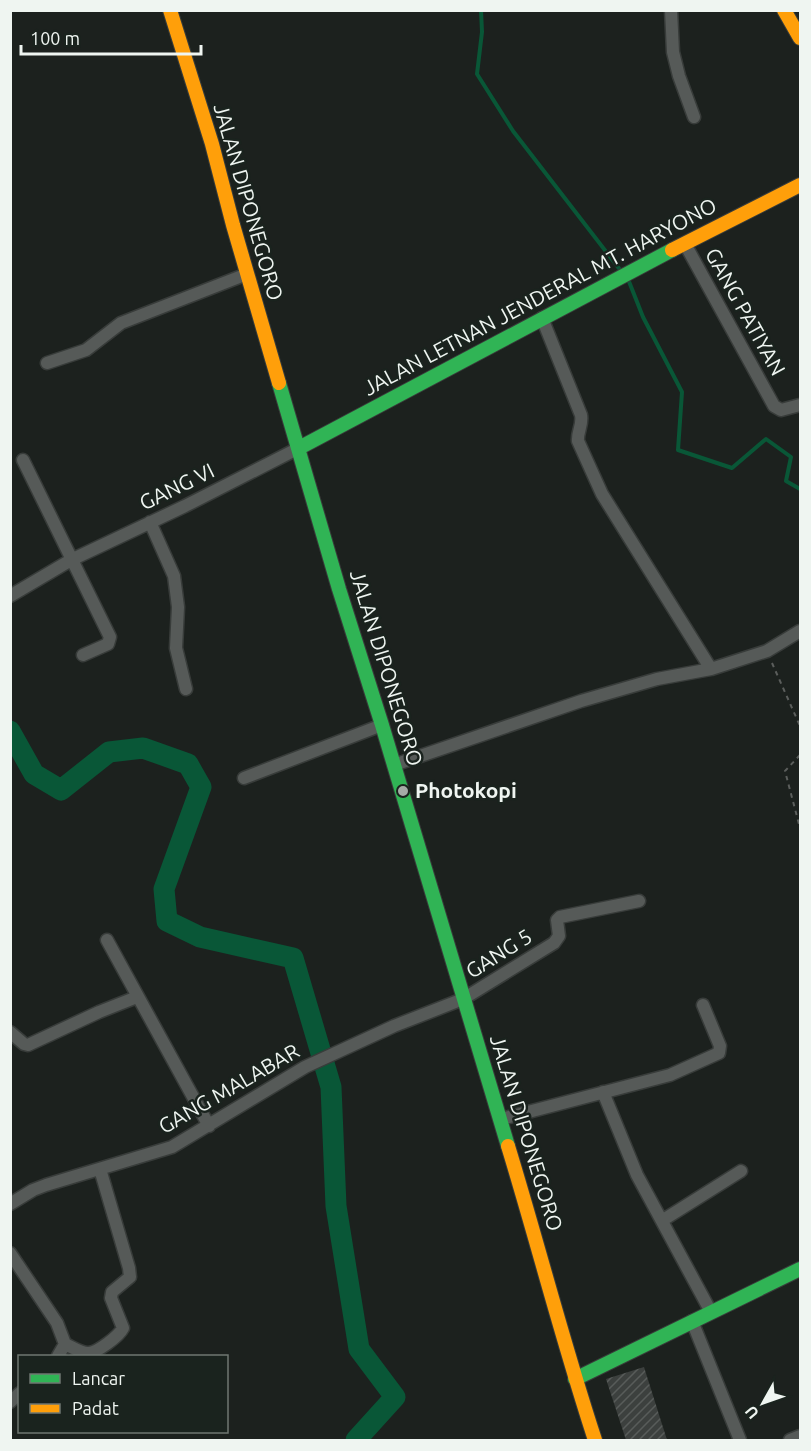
<svg xmlns="http://www.w3.org/2000/svg" width="811" height="1451" viewBox="0 0 811 1451" font-family="Ubuntu,sans-serif">
<style>
.lines{fill:none;stroke-linecap:round;stroke-linejoin:round}
.stream{stroke:#095737;stroke-width:4}
.river{stroke:#095737;stroke-width:21}
.building{fill:url(#building-hatch)}
.street-casing{stroke:#383c3a;stroke-width:15}
.fast-casing{stroke:#383c3a;stroke-width:16}
.slow-casing{stroke:#383c3a;stroke-width:16}
.path{stroke:#5b5e5c;stroke-width:2;stroke-dasharray:4.5 4.5;stroke-linecap:butt}
.street{stroke:#565a58;stroke-width:12}
.fast{stroke:#30b455;stroke-width:14}
.slow{stroke:#ff9f0a;stroke-width:14}
.poi-dot{fill:#a5aba7;stroke:#1a231e;stroke-width:2}
.labels{text-anchor:middle;stroke-width:5;stroke-linejoin:round;paint-order:stroke}
.street-label{font-size:21px;fill:#eff5f1;stroke:#1a231e}
.poi-label{font-size:21px;font-weight:bold;fill:#eff5f1;stroke:#1a231e;text-anchor:start}
</style>
<defs>
<pattern id="building-hatch" width="6" height="6" patternUnits="userSpaceOnUse" patternTransform="scale(1.5)"><rect width="6" height="6" fill="#3c403e"/><path d="M-1 1l2-2M0 6l6-6M5 7l2-2" fill="none" stroke="#585c5a"/></pattern>
</defs>
<rect width="100%" height="100%" fill="#1c211e"/>
<g class="lines">
<path class="stream" d="M481 10 482 32 477 74 513 131 621 271
M628 279 643 317 682 392 678 450 732 468 766 439 791 457 786 481 800 489"/>
<path class="river" d="M10 731 34 774 61 790 109 752 143 748 188 764 201 787 164 889 167 921 200 937 293 958 331 1087 336 1206 359 1349 395 1397 356 1440"/>
</g>
<path class="building" d="M644 1367 667 1440H626L606 1379Z"/>
<g class="lines">
<g class="street-casing">
<path id="street" d="M671 10 673 52 679 76 694 117
M685 244 774 406 781 410 800 405
M542 318 581 415C583 425 577 432 578 441L602 494 711 669
M47 363 86 350 121 323 247 274
M23 460 110 637 108 644 83 655
M150 522 174 576 178 607 176 648 186 689
M10 596 71 560 185 506 299 448
M394 765 581 701 657 679 711 669 767 651 800 631
M244 778 382 725
M107 940 209 1126
M10 1032 24 1044 28 1045 99 1012 137 997
M603 1092 637 1175 711 1312
M501 1119 670 1075 719 1053 720 1046 703 1005
M10 1204 33 1190 46 1185 172 1147 305 1067 394 1026 463 999 554 943 559 936 557 920 560 917 639 901
M663 1220 741 1171
M10 1253 57 1323 65 1344 58 1356
M692 1321 740 1440
M65 1344C72 1347 81 1353 88 1353 97 1353 119 1336 123 1328L111 1298 112 1292 130 1277 129 1268 100 1169
M10 1402 20 1393
M790 1440 800 1436"/>
</g>
<g class="fast-casing">
<path id="fast" d="M279 383 339 589 382 725 508 1146
M299 448 672 250
M575 1379 800 1269"/>
</g>
<g class="slow-casing">
<path id="slow" d="M170 10 212 144 233 225 279 383
M784 10 800 38
M672 250 800 185
M508 1146C538 1244 563 1343 595 1440"/>
</g>
<path class="path" d="M772 663 800 726
M800 755 785 771 800 828"/>
<use href="#street" class="street"/>
<use href="#fast" class="fast"/>
<use href="#slow" class="slow"/>
</g>
<circle class="poi-dot" cx="403" cy="791" r="6"/>
<g class="labels">
<g class="street-label">
<text transform="translate(248 202) rotate(74)" y="7">JALAN DIPONEGORO</text>
<text transform="translate(540 297) rotate(-28)" y="7">JALAN LETNAN JENDERAL MT. HARYONO</text>
<text transform="translate(745 312) rotate(61)" y="7">GANG PATIYAN</text>
<text transform="translate(177 487) rotate(-26)" y="7">GANG VI</text>
<text transform="translate(386 668) rotate(73)" y="7">JALAN DIPONEGORO</text>
<text transform="translate(499 954) rotate(-32)" y="7">GANG 5</text>
<text transform="translate(229 1089) rotate(-30)" y="7">GANG MALABAR</text>
<text transform="translate(526 1133) rotate(73)" y="7">JALAN DIPONEGORO</text>
</g>
<g class="poi-label">
<text x="415" y="798">Photokopi</text>
</g>
</g>
<rect width="811" height="1451" fill="none" stroke="#eff5f1" stroke-width="24"/>
<rect x="18" y="1355" width="210" height="78" fill="#1a231e" stroke="#6f7772" stroke-width="1.5"/>
<rect x="30" y="1374" width="30" height="9" fill="#30b455" stroke="#6f7772" stroke-width="1.5"/>
<text x="72" y="1385" font-size="18" fill="#eff5f1">Lancar</text>
<rect x="30" y="1404" width="30" height="9" fill="#ff9f0a" stroke="#6f7772" stroke-width="1.5"/>
<text x="72" y="1415" font-size="18" fill="#eff5f1">Padat</text>
<g transform="translate(763 1403) rotate(230)" stroke="#1a231e" stroke-width="4.5" paint-order="stroke">
<path d="M0-4.5L10 22L0 15L-10 22Z" fill="#eff5f1"/>
<text y="-9" font-size="16" font-weight="bold" text-anchor="middle" fill="#eff5f1">U</text>
</g>
<path d="M21 45v9h180v-9" fill="none" stroke="#eff5f1" stroke-width="3"/>
<text x="30" y="45" font-size="18" fill="#eff5f1" stroke="#1a231e" stroke-width="4.5" paint-order="stroke">100 m</text>
</svg>
